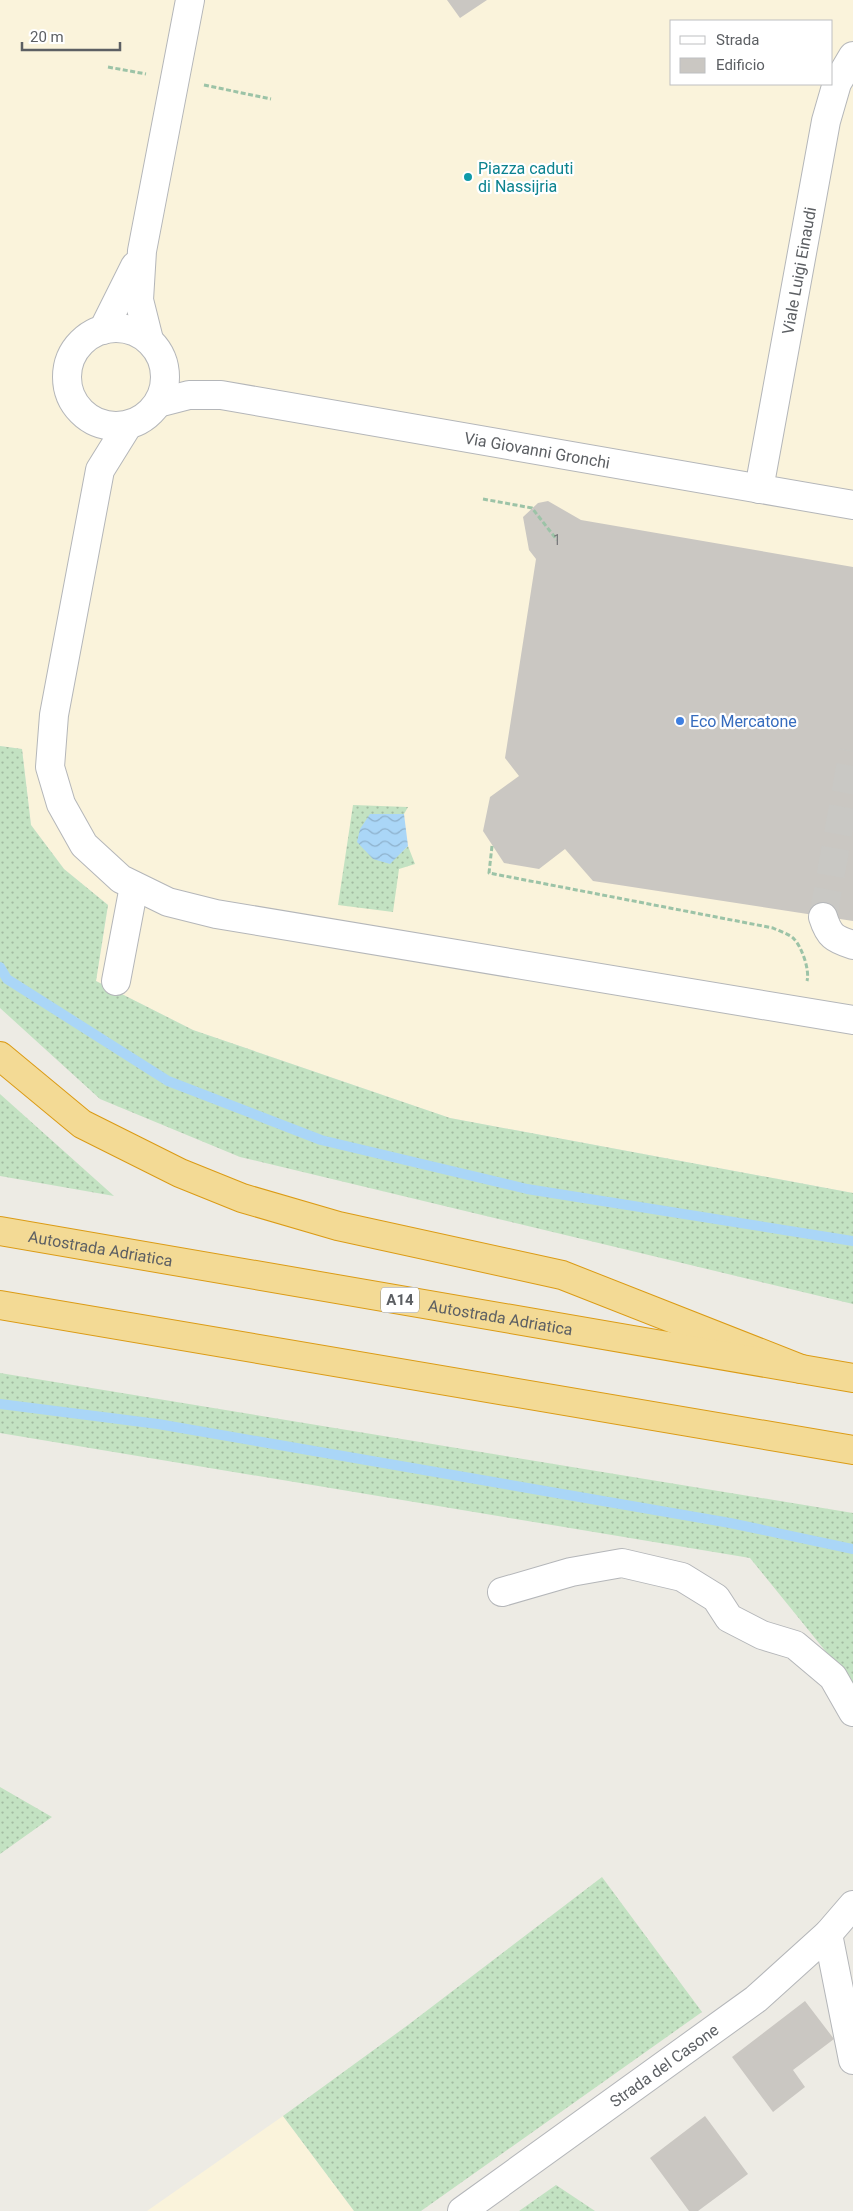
<svg xmlns="http://www.w3.org/2000/svg" width="853" height="2211" viewBox="0 0 853 2211" font-family="Roboto,sans-serif">
<style>
.commercial{fill:#faf3db;fill-rule:evenodd}
.grass{fill:url(#grass-dots)}
.water{fill:url(#water-waves)}
.lines{fill:none;stroke-linecap:round;stroke-linejoin:round}
.stream{stroke:#aad6f7;stroke-width:10}
.building{fill:#cac7c2}
.minor-tunnel{stroke:#c9c8c4;stroke-width:28;stroke-dasharray:28 14;stroke-linecap:butt}
.minor-casing{stroke:#b4b6b9;stroke-width:30}
.highway-casing{stroke:#db9b15;stroke-width:30}
.path{stroke:#9cc3a7;stroke-width:3;stroke-dasharray:5 2.5;stroke-linecap:butt}
.minor{stroke:#fff;stroke-width:28}
.highway{stroke:#f3da95;stroke-width:28}
.culture-dot{fill:#0f9aa8;stroke:#fff;stroke-width:2}
.shop-dot{fill:#3f7fe0;stroke:#fff;stroke-width:2}
.labels{text-anchor:middle;stroke-width:4.5;stroke-linejoin:round;paint-order:stroke}
.number-label{font-size:14px;fill:#78797b}
.shield{fill:#fff;stroke:#8d8f92;stroke-width:1}
.shield-label{font-size:15px;font-weight:bold;fill:#5c5f63}
.culture-label{font-size:16px;fill:#0d838f;stroke:#fff;text-anchor:start}
.street-label{font-size:16px;fill:#5c5f63;stroke:#fff}
.shop-label{font-size:16px;fill:#366cbe;stroke:#fff;text-anchor:start}
</style>
<defs>
<pattern id="grass-dots" width="8" height="8" patternUnits="userSpaceOnUse" patternTransform="scale(1.25)"><rect width="8" height="8" fill="#c3e2c2"/><path d="M2 2h.1M6 6h.1" fill="none" stroke="#a2baa1" stroke-width="1.8" stroke-linecap="round"/></pattern>
<pattern id="water-waves" width="16" height="10" patternUnits="userSpaceOnUse" patternTransform="scale(1.25)"><rect width="16" height="10" fill="#aad6f7"/><path d="M0 5q4-4 8 0t8 0" fill="none" stroke="#8eb1cc"/></pattern>
</defs>
<rect width="100%" height="100%" fill="#edebe4"/>
<path class="commercial" d="M0 0H853V1193L450 1118 193 1030 96 981 108 905 64 869 31 825 22 749 0 746ZM672 21H832V84H672Z
M283 2116 354 2211H147Z"/>
<path class="grass" d="M0 746 22 749 31 825 64 869 108 905 96 981 193 1030 450 1118 853 1193V1304L240 1157 100 1099 0 1008Z
M353 805 408 807 404 814 370 815 389 864 408 846 415 864 399 869 393 912 338 905Z
M0 1094 114 1196 0 1176Z
M0 1373 853 1513V1685L750 1558 0 1433Z
M0 1787 52 1817 0 1854Z
M602 1877 702 2012 421 2211H354L283 2116 408 2025Z
M556 2185 595 2211H519Z"/>
<path class="water" d="M370 814H404L408 846 390 864 373 859 357 842 360 829Z"/>
<g class="lines">
<path class="stream" d="M0 967 7 979 168 1081 321 1140 527 1189 853 1241
M0 1404 158 1424 730 1523 853 1549"/>
</g>
<path class="building" d="M447 0H487L460 18Z
M548 501 581 520 853 567V921L593 881 565 849 539 869 504 863 483 831 490 797 519 776 505 758 536 559 529 550 523 517 538 503Z
M805 2001 834 2039 793 2070 805 2087 773 2112 732 2057Z
M705 2116 748 2174 698 2211H689L650 2158Z"/>
<g class="lines">
<path class="minor-tunnel" d="M823 917 853 751"/>
<g class="minor-casing">
<g id="minor">
<circle cx="116" cy="377" r="49"/>
<path d="M103 330 135 266"/>
<path d="M149 340 139 300 142 251 190 0"/>
<path id="s1" d="M158 403 189 395H221L853 505"/>
<path d="M128 425 100 470 54 715 50 767 61 804 84 845 121 879 168 902 216 914 853 1020"/>
<path id="s2" d="M759 489 826 121 837 83 853 56"/>
<path d="M823 917C829 936 834 939 853 945"/>
<path d="M116 981 134 886"/>
<path d="M502 1592 571 1572 622 1563 682 1577 716 1598 729 1618 762 1635 795 1645 833 1677 853 1712"/>
<path d="M828 1934 853 2060"/>
<path id="s3" d="M462 2211 756 1999 828 1934 853 1905"/>
</g>
</g>
<g class="highway-casing">
<g id="highway">
<path d="M0 1056 82 1124 180 1173 242 1198 338 1226 562 1275 801 1369"/>
<path id="s4" d="M0 1231 853 1378"/>
<path d="M0 1305 853 1450"/>
</g>
</g>
<path class="path" d="M108 67 146 74
M204 85 271 99
M483 499 532 508 557 540
M492 846 489 873 773 928C779 931 790 934 794 939 802 947 810 971 807 981"/>
<use href="#minor" class="minor"/>
<use href="#highway" class="highway"/>
</g>
<circle class="culture-dot" cx="468" cy="177" r="5"/>
<circle class="shop-dot" cx="680" cy="721" r="5"/>
<g class="labels">
<g class="number-label">
<text x="557" y="545">1</text>
</g>
<rect class="shield" x="381" y="1287.5" width="38" height="25" rx="4"/>
<g class="shield-label">
<text x="400" y="1305">A14</text>
</g>
<g class="culture-label">
<text x="478" y="174">Piazza caduti<tspan x="478" dy="18">di Nassijria</tspan></text>
</g>
<g class="street-label">
<text dy="6" stroke="none"><textPath href="#s2" startOffset="222">Viale Luigi Einaudi</textPath></text>
<text dy="6" stroke="none"><textPath href="#s1" startOffset="385">Via Giovanni Gronchi</textPath></text>
<text dy="6" stroke="none"><textPath href="#s4" startOffset="102">Autostrada Adriatica</textPath></text>
<text dy="6" stroke="none"><textPath href="#s4" startOffset="508">Autostrada Adriatica</textPath></text>
<text dy="6" stroke="none"><textPath href="#s3" startOffset="249">Strada del Casone</textPath></text>
</g>
<g class="shop-label">
<text x="690" y="727">Eco Mercatone</text>
</g>
</g>
<rect x="670" y="20" width="162" height="65" fill="#ffffff" stroke="#bebfc1"/>
<rect x="680" y="36" width="25" height="8" fill="#ffffff" stroke="#bebfc1"/>
<text x="716" y="45" font-size="15" fill="#5c5f63">Strada</text>
<rect x="680" y="58" width="25" height="15" fill="#cac7c2" stroke="#bebfc1"/>
<text x="716" y="70" font-size="15" fill="#5c5f63">Edificio</text>
<path d="M22 42v8h98v-8" fill="none" stroke="#5c5f63" stroke-width="2.5"/>
<text x="30" y="42" font-size="15" fill="#5c5f63" stroke="#ffffff" stroke-width="4" paint-order="stroke">20 m</text>
</svg>
